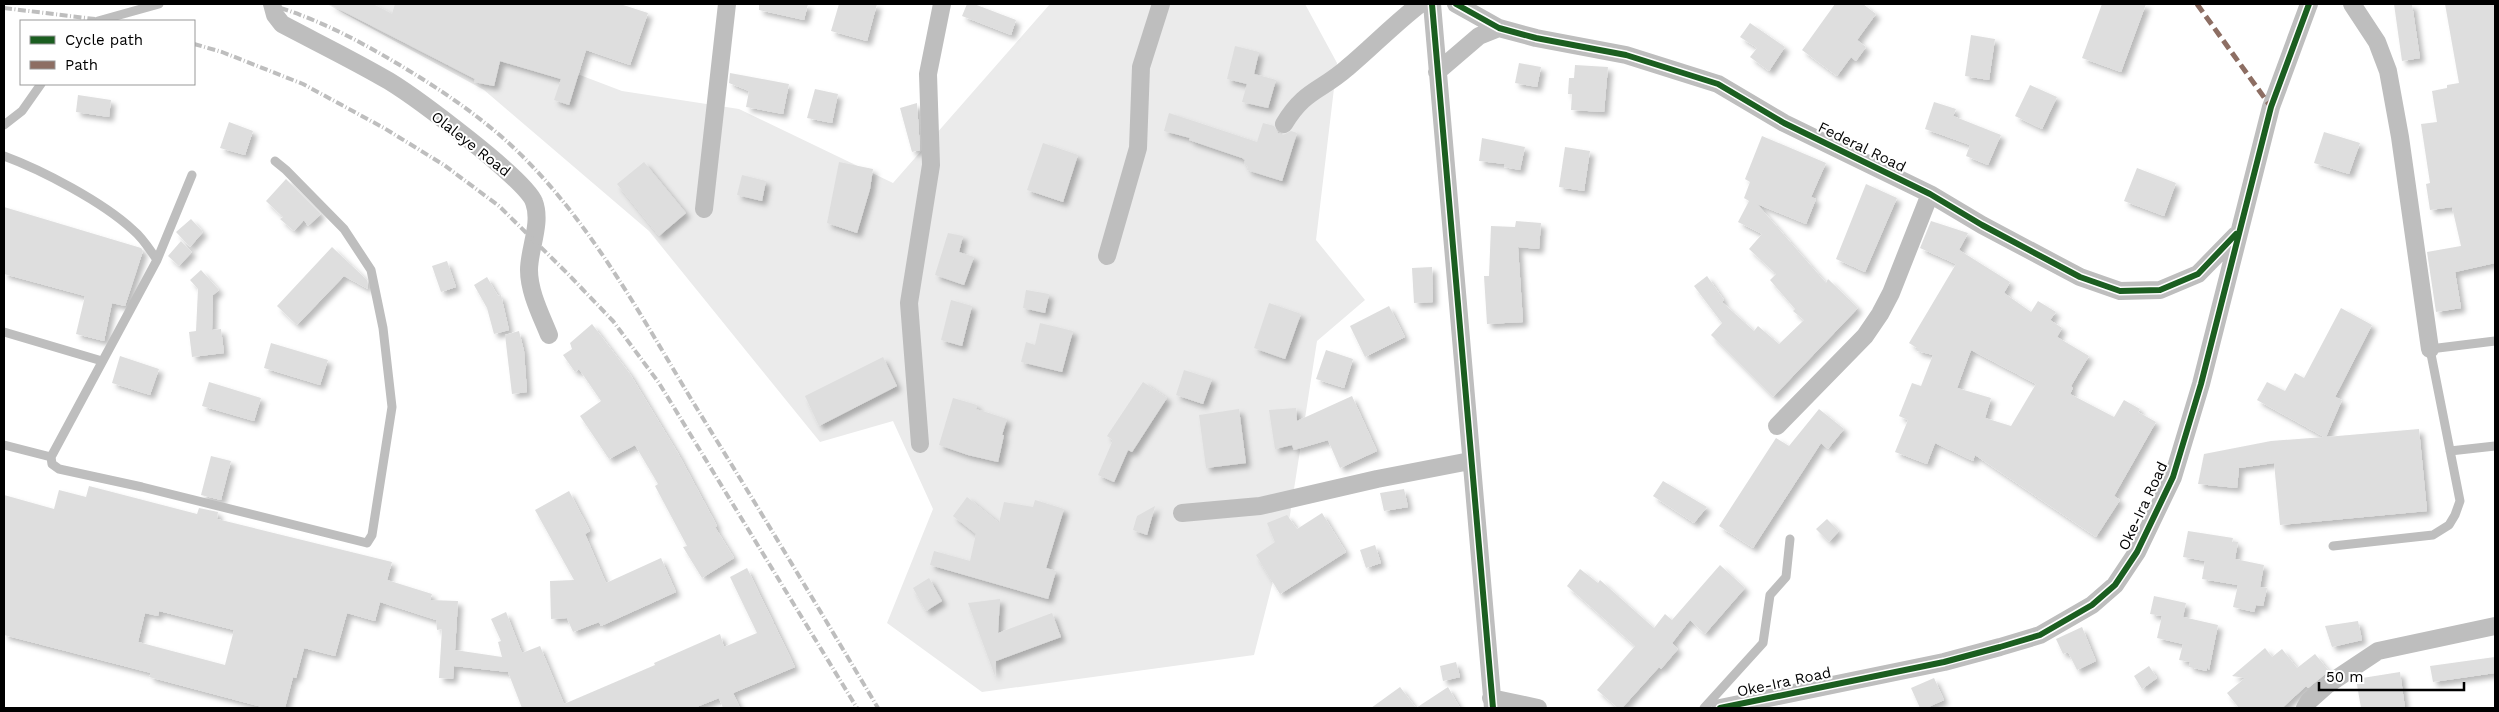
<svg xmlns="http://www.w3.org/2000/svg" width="2499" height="712" viewBox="0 0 2499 712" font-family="'Work Sans',sans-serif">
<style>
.green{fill:#ebebeb}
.building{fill:#dedede;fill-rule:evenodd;filter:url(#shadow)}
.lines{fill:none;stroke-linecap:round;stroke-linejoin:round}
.lane{stroke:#bebebe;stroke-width:9}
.street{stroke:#bebebe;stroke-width:18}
.rail{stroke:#bebebe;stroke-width:4;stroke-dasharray:8 2.5 1 2.5;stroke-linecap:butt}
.quiet{stroke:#8d6e63;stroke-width:5;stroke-dasharray:10 5;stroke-linecap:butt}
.cycleway-casing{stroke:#fff;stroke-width:9}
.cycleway{stroke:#1b5e20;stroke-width:6}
.labels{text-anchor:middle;stroke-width:4;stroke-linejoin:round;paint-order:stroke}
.street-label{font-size:15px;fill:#000;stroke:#fff}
</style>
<defs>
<filter id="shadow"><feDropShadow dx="4.5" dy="4.5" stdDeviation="2.5" flood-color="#0004"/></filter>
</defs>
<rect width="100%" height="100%" fill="#fff"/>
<path class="green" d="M327 4H477L522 53 622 91 739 109 893 183 1050 4H1305L1337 63 1316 240 1365 300 1317 341 1290 515 1254 655 982 692 887 623 933 509 893 421 820 442 649 231 484 90Z"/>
<path class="building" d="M329 4H373L392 14 395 4H620L648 13 630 65 586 50 569 105 554 100 561 79 500 61 494 86 474 82 475 79Z
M759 4H808L804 20 759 10Z
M839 4H877L867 41 831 31Z
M967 4H974L1016 20 1011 35 962 16Z
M1835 4H1863L1876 14 1857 40 1866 47 1856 61 1851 57 1837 76 1802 50Z
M2102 4H2146L2121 72 2082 58Z
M2394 4H2412L2420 58 2402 61Z
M2445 4H2495V263L2455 272 2461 308 2436 312 2427 252 2461 246 2452 207 2430 210 2426 184 2430 183 2421 124 2437 122 2432 91 2447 88V85L2459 83Z
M1750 23 1785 47 1769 71 1750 57 1757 48 1740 37Z
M1971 35 1995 39 1989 80 1965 76Z
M1235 46 1259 52 1254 74 1276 80 1268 108 1242 102 1247 84 1227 79Z
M1519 63 1541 67 1537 87 1515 83Z
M1575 65 1608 67 1604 112 1571 110 1572 94H1568L1569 78H1574Z
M730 73 789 84 783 114 746 107 749 91 729 83Z
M2030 85 2057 97 2042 129 2015 116Z
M815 89 838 94 832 123 807 118Z
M78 95 111 100 109 117 76 112Z
M1934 102 1956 109 1953 116 2001 135 1988 165 1966 156 1970 145 1925 129Z
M917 103 920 150 912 152 900 108Z
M1169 113 1257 142 1263 123 1274 126 1278 133 1283 135 1291 131 1297 133 1282 181 1247 170 1248 166 1244 164 1245 160 1242 158 1189 140 1190 138 1164 131Z
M229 122 253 131 245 155 220 148Z
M2324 132 2360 143 2349 174 2314 163Z
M1762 136 1826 163 1811 197 1816 199 1806 224 1757 204 1826 283 1828 279 1858 308 1773 397 1711 335 1722 323 1694 286 1707 276 1724 300 1722 302 1754 331 1758 326 1779 344 1804 320 1793 311 1795 309 1770 280 1776 274 1749 249 1762 234 1738 222 1749 201 1744 198 1750 182 1745 179Z
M1482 138 1525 147 1520 170 1504 167 1505 164 1479 161Z
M1043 143 1078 155 1063 202 1027 190Z
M1565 147 1590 151 1584 191 1559 187Z
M644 162 686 213 659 236 617 184Z
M839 162 873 169 870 189 857 233 827 223Z
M2137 168 2176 183 2164 216 2124 201Z
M742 175 766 181 762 201 737 195Z
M286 179 321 214 308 226 304 220 294 231 280 219 283 217 266 201Z
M1866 184 1897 198 1865 272 1836 259Z
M4 207 141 248 143 251 125 306 112 303 104 341 76 334 85 296 4 274Z
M191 219 203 232 190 247 176 232Z
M1516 221 1541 223 1539 249 1518 247 1523 322 1487 324 1484 276H1489L1491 226 1515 227Z
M1931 221 1968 233 1959 250 2010 282 2004 293 2031 312 2038 301 2056 312 2050 320 2062 328 2057 337 2089 356 2071 386 2073 388 2070 394 2114 417 2124 400 2140 409 2138 412 2156 422 2114 496 2120 500 2096 537 1975 455 1973 461 1935 443 1927 464 1895 452 1908 420 1899 416 1912 383 1921 386 1933 355 1917 351V348L1909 343 1956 264 1920 248ZM1971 350 2036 384 2011 426 1985 418 1991 398 1957 388Z
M948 233 963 236 959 252 974 257 964 285 935 275Z
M181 241 192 252 179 266 168 256Z
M332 247 367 280 368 289 344 276 297 325 277 306Z
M447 261 456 287 441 292 432 266Z
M1432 267 1433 302 1414 303 1412 268Z
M201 270 219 290 213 295 212 330 221 329 224 353 192 357 189 332 196 331 198 289 190 280Z
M487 277 498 296 501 295 509 330 494 334 487 308 474 285Z
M1026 290 1049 294 1045 313 1023 308Z
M951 300 972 306 962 346 941 340Z
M1269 303 1301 314 1285 359 1254 348Z
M1389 306 1405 337 1365 357 1350 326Z
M2341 308 2372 325 2335 397 2342 400 2326 437 2419 429 2427 511 2280 525 2274 463 2239 468 2237 488 2198 484 2204 454 2271 441 2324 437 2257 400 2267 382 2285 391 2295 373 2304 378Z
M1040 323 1073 331 1062 372 1021 362 1026 342 1035 345Z
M592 324 630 374 679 455 717 526 715 527 734 558 702 578 683 547 687 546 655 486 658 484 635 445 609 459 580 416 601 401 579 369 575 372 563 355 572 349 570 343Z
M519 331 524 351 527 392 512 394 505 335Z
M271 343 328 360 320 385 264 368Z
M1326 350 1353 359 1344 388 1316 379Z
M120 356 159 369 150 395 112 383Z
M883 357 897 386 819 426 805 396Z
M1184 370 1212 379 1203 404 1176 395Z
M209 382 261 398 254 421 202 406Z
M1143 382 1167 398 1132 452 1128 450 1114 482 1098 475 1113 440 1107 436Z
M1352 396 1377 451 1340 468 1328 440 1294 450 1292 445 1275 449 1269 410 1296 408 1297 421Z
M953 398 977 405 976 409 1007 419 1002 435H1004L998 462 968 455 939 445Z
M1239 409 1246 463 1206 468 1199 415Z
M1819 409 1844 429 1828 449 1821 443 1753 548 1719 526 1776 438 1789 446Z
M211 456 231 461 221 500 201 495Z
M1663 481 1707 507 1694 523 1653 496Z
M89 486 197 514 199 508 218 512 217 519 392 562 387 580 432 594 430 600 458 601 455 650 502 657 498 642 501 641 491 619 506 612 522 653 540 646 564 704 655 665 654 663 720 634 724 647 757 633 730 577 747 568 795 667 733 693 740 708H723L719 698 694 708H522L508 672 454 666 453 679 439 678 442 629 437 630 436 620 380 602 375 621 347 613 335 656 304 648 296 678 293 677 285 708H266L149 677 151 673 4 635V495L54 509 59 490 86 497ZM159 611 234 630 225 665 138 642 145 613 158 616Z
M1404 489 1408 507 1384 511 1380 493Z
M569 491 590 531 585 534 606 583 661 558 676 592 601 626 599 622 573 632 567 618 551 619 550 581 574 580 535 510Z
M967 497 999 523 1004 502 1033 507 1035 500 1064 509 1046 568 1056 571 1048 599 930 565 934 551 970 561 976 534 953 516Z
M1155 506 1147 535 1133 530 1137 516Z
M1322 513 1346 552 1280 594 1256 555 1275 542 1267 523 1287 515 1297 529Z
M1827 519 1839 531 1829 542 1816 529Z
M2188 531 2233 538 2232 542H2238L2235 559 2264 565 2260 587 2267 588 2263 606 2256 605 2254 612 2233 607 2238 585 2202 579 2205 561 2183 557Z
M1375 545 1381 563 1366 568 1360 550Z
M1720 565 1745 588 1705 634 1690 620 1672 643 1678 649 1661 669 1659 667 1622 708H1618L1597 690 1635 646 1567 586 1580 569 1598 583 1600 580 1654 628 1665 614 1672 620Z
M929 578 942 601 926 611 913 588Z
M2154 596 2186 603 2183 617 2218 625 2209 670 2207 667V671L2189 667 2190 662 2179 660 2183 644 2157 638 2162 616 2150 614Z
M1000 599 998 633 1052 613 1061 637 996 661 995 676 968 603Z
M2358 621 2362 640 2332 647 2325 626Z
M2082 627 2096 661 2077 670 2068 652 2063 654 2056 639Z
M2265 648 2272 657 2282 649 2297 668 2315 654 2329 671 2308 688 2306 686 2282 708H2239L2227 693 2245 678 2232 676Z
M2495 657V673L2433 682 2430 666Z
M1456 662 1460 677 1443 681 1440 666Z
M2149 666 2157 678 2142 689 2134 676Z
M2400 672 2405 708H2361L2356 679Z
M1934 678 1944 700 1926 708H1920L1911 688Z
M1400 687 1416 708 1448 687 1460 708H1371Z"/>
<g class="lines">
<path class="lane" d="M98 21 159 4
M4 125 22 111 41 84
M4 156C42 170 103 202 133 230 143 238 150 250 157 260
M192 175 157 260 51 457 52 464 59 469 142 487 367 543 372 535 392 407 383 328 371 270 344 229 286 170 275 161
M4 332 102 361
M4 445 51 457
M2450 451 2495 446
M2333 546 2433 535 2449 525 2455 515 2460 501 2430 349 2495 341
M1704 708 1763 643 1770 595 1786 577 1790 539"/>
<path class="street" d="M272 4 275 15 282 24C318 43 355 61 389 81 415 97 526 179 534 202 542 223 529 249 529 270 529 292 541 315 549 335
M1432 4 1493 708
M1456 4 1499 28 1536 38 1626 55 1718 84 1784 123 1930 194 1982 225 2080 277 2120 291 2160 290 2198 274 2236 235
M2352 4 2377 42 2388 71 2400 137 2430 349
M1437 72 1479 36 1499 28
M1284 124C1304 90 1321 91 1347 68 1372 47 1394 24 1420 4
M704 209 727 4
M1107 256 1138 148 1141 67 1161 4
M1777 426 1865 336 1880 314 1891 293 1930 194
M920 444 909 303 931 165 928 74 942 4
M1182 513 1260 506 1377 479 1470 461
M1491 698 1538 708
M1720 708 1944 662 2000 647 2040 635 2092 605 2115 585 2137 552 2173 477 2201 384 2271 107 2309 4
M2305 708 2309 701 2327 685 2378 651 2495 626"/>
<path class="rail" d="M267 4C314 17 356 39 398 64 433 85 465 106 496 132 583 205 641 317 699 412 760 510 819 609 878 708
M4 8 111 21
M194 44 222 52 303 84 384 128 444 165 499 206 568 274 613 321 659 383 857 708"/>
<path class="quiet" d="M2197 4 2271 107"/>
<g class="cycleway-casing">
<path id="cycleway" d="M1432 4 1493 708
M1456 4 1499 28 1536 38 1626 55 1718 84 1784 123 1930 194 1982 225 2080 277 2120 291 2160 290 2198 274 2236 234
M1720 708 1944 662 2000 647 2040 635 2092 605 2115 585 2137 552 2173 477 2201 384 2271 107 2309 4"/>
</g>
<use href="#cycleway" class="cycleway"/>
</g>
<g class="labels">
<g class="street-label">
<text transform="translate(471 144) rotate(38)" y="5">Olaleye Road</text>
<text transform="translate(1862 147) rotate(26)" y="5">Federal Road</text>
<text transform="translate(2143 506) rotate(-65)" y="5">Oke-Ira Road</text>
<text transform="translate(1784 682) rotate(-12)" y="5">Oke-Ira Road</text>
</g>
</g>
<rect width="2499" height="712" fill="none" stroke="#000000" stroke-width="10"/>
<rect x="20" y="20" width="175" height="65" fill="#ffffff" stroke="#999999"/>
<rect x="30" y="36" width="25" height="8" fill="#1b5e20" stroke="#999999"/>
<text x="65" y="45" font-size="15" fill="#000000">Cycle path</text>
<rect x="30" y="61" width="25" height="8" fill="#8d6e63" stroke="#999999"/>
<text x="65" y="70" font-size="15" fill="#000000">Path</text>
<path d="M2319 682v8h145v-8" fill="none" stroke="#000000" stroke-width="2.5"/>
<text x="2326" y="682" font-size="15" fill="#000000" stroke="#ffffff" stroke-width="4" paint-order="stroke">50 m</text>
</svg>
